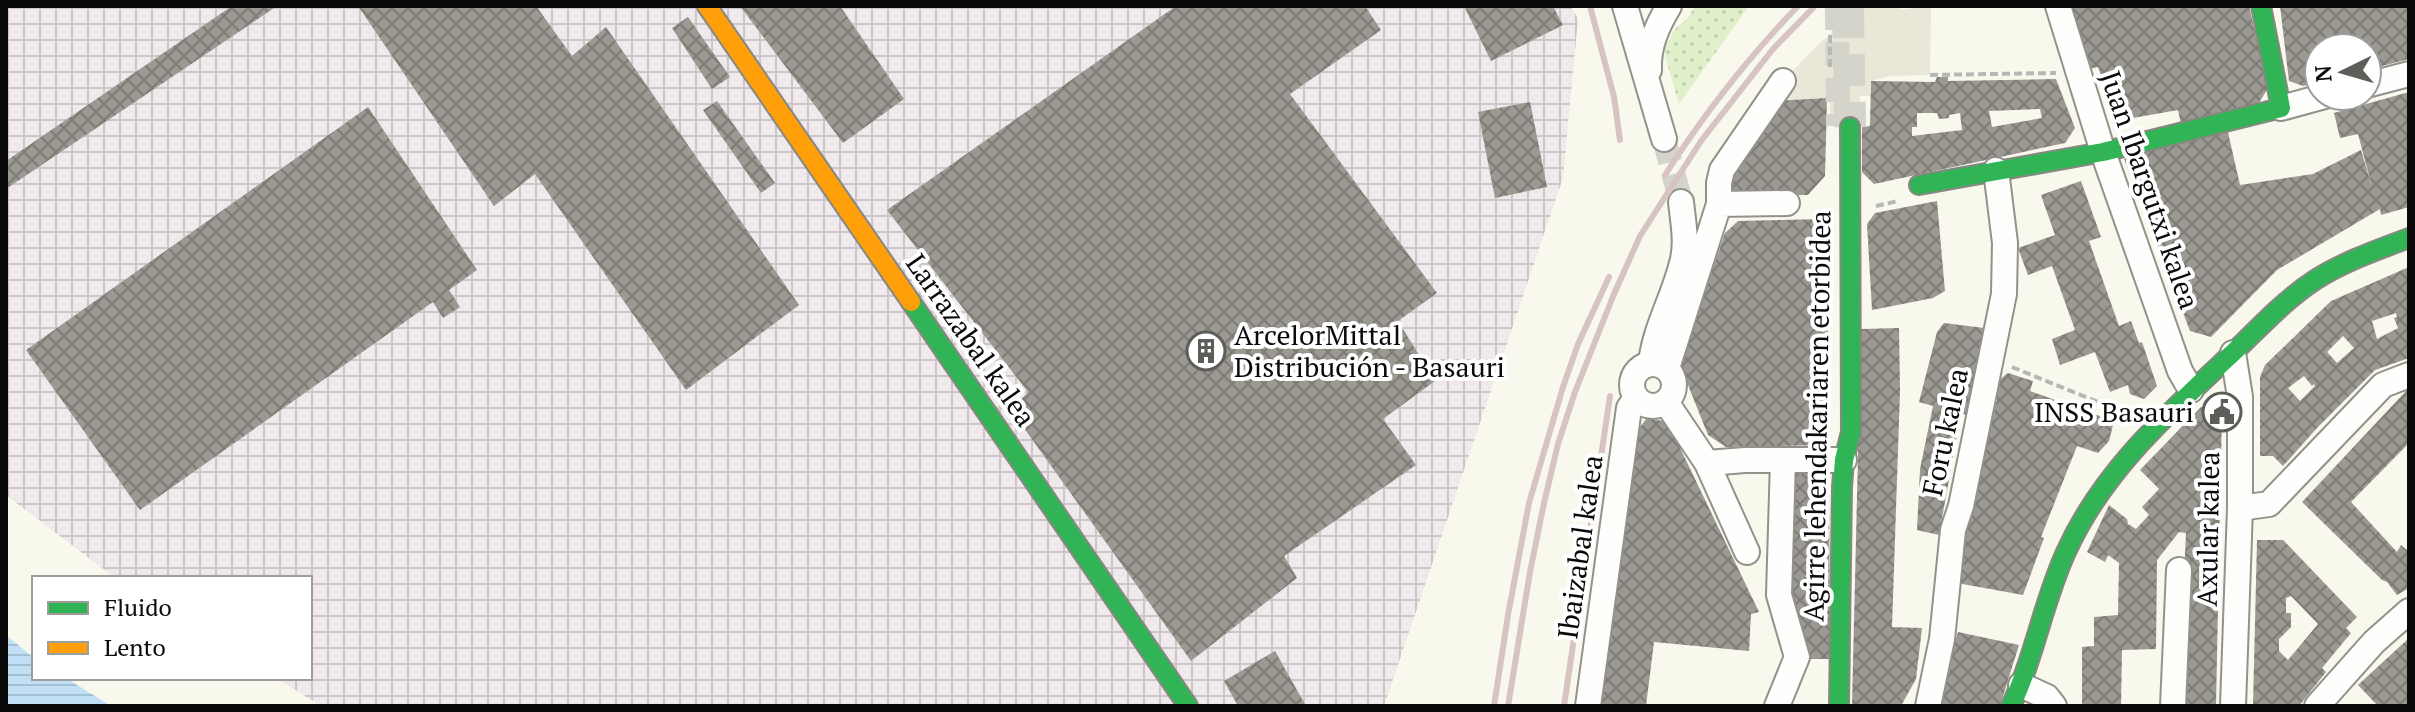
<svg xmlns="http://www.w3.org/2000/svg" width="2415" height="712" viewBox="0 0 2415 712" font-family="'PT Serif',serif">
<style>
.industrial{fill:url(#industrial-grid)}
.park{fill:url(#park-dots)}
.plaza{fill:#e9e7d8}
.water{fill:url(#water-rules)}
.building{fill:url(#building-cross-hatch);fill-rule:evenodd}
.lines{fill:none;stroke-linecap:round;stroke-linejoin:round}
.street-tunnel{stroke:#d5d4cb;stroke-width:24;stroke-dasharray:24 12;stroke-linecap:butt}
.secondary-tunnel{stroke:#d5d4cb;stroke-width:32;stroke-dasharray:32 16;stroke-linecap:butt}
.street-casing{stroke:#92918c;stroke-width:28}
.fast-casing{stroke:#888883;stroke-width:22}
.slow-casing{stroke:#888883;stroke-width:22}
.path{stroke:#b7b7b5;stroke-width:4;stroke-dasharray:8 4;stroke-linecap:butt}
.street{stroke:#fefefc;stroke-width:24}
.fast{stroke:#30b455;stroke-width:18}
.slow{stroke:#ff9f0a;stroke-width:18}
.rail{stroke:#d6c3c2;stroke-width:6}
.labels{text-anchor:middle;stroke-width:8;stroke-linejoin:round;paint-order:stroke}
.street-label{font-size:28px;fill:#0a0a0a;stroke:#fff}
.poi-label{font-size:28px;fill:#0a0a0a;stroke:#fff;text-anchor:start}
</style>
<defs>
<pattern id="industrial-grid" width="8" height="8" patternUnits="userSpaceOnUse" patternTransform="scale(2)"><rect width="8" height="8" fill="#f0e9eb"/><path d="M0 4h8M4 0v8" fill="none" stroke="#ccc6c8"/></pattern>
<pattern id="park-dots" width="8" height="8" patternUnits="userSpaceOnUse" patternTransform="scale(2)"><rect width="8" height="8" fill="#dff0cb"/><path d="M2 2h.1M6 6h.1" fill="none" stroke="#beccad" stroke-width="1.8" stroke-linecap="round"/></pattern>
<pattern id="water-rules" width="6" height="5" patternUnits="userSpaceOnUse" patternTransform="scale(2)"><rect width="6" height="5" fill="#c1e0f5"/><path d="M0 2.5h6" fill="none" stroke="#a4bfd1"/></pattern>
<pattern id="building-cross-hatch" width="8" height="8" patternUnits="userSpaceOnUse" patternTransform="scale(2)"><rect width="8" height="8" fill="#9c9993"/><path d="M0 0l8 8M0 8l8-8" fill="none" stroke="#7d7b76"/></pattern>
</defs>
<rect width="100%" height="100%" fill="#f9f8ed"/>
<path class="industrial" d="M6 6H1571L1578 19 1563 178 1384 706H321L276 678H310V578H115L6 495Z"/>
<path class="park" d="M1695 6H1749L1679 104 1665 56V47L1675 29 1688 18Z"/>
<path class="plaza" d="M1856 6H1901L1900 10 1931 6 1930 75 1891 76 1871 81 1870 96H1860L1858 127 1830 126V98L1785 101 1783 81 1820 43 1848 20Z"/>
<path class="water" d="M6 635 34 658V678H66L111 706H6Z"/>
<path class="building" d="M232 6H277L6 189V161Z
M358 6H536L572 56 606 27 799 305 686 390 535 174 494 206Z
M740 6H840L904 99 843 143Z
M1176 6H1365L1381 30 1290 94 1437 293 1398 321 1435 381 1383 419 1416 465 1284 556 1297 578 1191 661 1011 410 1028 392 887 210Z
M1464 6H1553L1563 25 1491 61Z
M2061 6H2249L2268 88 2254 111 2181 124 2178 110 2116 121 2098 67 2084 70Z
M2280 6H2409V59L2367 70V48H2319V82L2303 86 2289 81Z
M688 17 730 77 712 89 672 28Z
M1937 77H1948V81L2056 79 2075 128 2065 143 1874 184 1862 172V127L1870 126 1871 81 1935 82ZM2040 109 2042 118 1992 127 1989 111ZM1917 113H1937L1939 119 1949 118V115L1960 113 1962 130 1912 136V127H1917Z
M2409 92V207L2381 215 2380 209 2277 270 2211 337 2190 331 2124 159 2227 128 2240 185 2313 174 2361 150 2372 187 2358 134 2340 138 2334 113Z
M1827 98 1825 176 1808 195H1731L1723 186 1773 101Z
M717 101 775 183 761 193 703 110Z
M1530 102 1547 187 1495 198 1478 112Z
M368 107 477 270 449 290 460 307 443 318 433 302 140 510 26 350Z
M2081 181 2101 237 2089 241 2119 326 2131 321 2139 343 2142 342 2157 386 2144 399 2130 394 2128 385 2110 392 2095 352 2060 365 2052 339 2075 330 2052 266 2028 275 2018 248 2055 235 2041 195Z
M1937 201 1945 291 1933 298 1872 310 1867 224 1875 213Z
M1828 219V445L1726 447 1708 435 1680 365 1725 233 1738 221Z
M2409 267V358L2375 370 2317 428 2283 466 2273 456H2260V377L2265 365 2331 301ZM2396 313 2397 317 2394 318 2398 328 2377 339 2372 321ZM2343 336 2354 348 2337 363 2327 352ZM2304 376 2312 386 2314 384 2315 386 2300 401 2288 388Z
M1944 323 1984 328 1968 416 1961 413 1939 535 1917 530 1920 469 1933 406 1919 402 1937 332Z
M1899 328 1900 391 1892 627 1922 628 1916 679 1901 706H1852L1861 329Z
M2008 373 2033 381 2030 391 2114 421 2109 441 2098 453 2077 446 2041 537 2044 538 2023 595 1957 583 1964 538 1997 399 1993 391 1995 383Z
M2407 390H2409V443L2351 502 2397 552 2401 545 2407 550 2409 549V588L2397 595 2387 582 2382 580 2302 502Z
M2201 407 2222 412 2216 706H2178L2186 533 2179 532 2157 560 2156 649 2122 650 2121 706H2082V647L2094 646V617L2118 615 2119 563 2108 555 2105 562 2087 552 2109 505 2127 519 2128 524 2136 529 2149 515 2142 507 2159 489 2140 470Z
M1647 418 1663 421 1671 429 1759 612 1751 614 1749 651 1654 642 1646 706H1593L1636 432Z
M1829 469 1830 659H1810L1788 594 1790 470Z
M2257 540H2283L2357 617 2346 628 2351 633 2322 668 2326 672 2299 706H2253ZM2291 596 2318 624 2288 660 2279 651V639L2291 627V613H2286V598Z
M1958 632 2019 645 2000 706H1936Z
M2409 638V706H2378L2358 685Z
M1275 651 1306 706H1238L1224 681Z"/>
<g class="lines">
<path class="street-tunnel" d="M1837 6 1838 126
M1664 139 1681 202"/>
<path class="secondary-tunnel" d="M1848 6 1850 127"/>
<g class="street-casing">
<path id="street" d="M1625 6 1664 139
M2058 6 2103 152 2180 371 2191 390
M1649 70C1648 46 1657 26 1669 6
M2367 85 2409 74
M2281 108 2325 96
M1719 204V183L1722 170 1783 81
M2233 353 2240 397V508L2233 706
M1651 363C1655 327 1675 295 1683 259 1687 241 1683 221 1681 202
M1632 385a21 21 0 1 1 42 0a21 21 0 1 1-42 0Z
M1667 368 1719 204 1787 203
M1666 402 1707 463 1747 552
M1707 463 1745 460H1844
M2240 508 2269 504 2383 385 2409 375
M2021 685 2047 697 2054 706
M1588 706 1629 408 1636 398
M1777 706 1797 657 1779 595 1783 460
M1928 706 1942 639 1953 530 1961 506 2004 294 2005 243 1996 170
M2173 706 2179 570
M2317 706 2374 642 2409 611"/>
</g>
<g class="fast-casing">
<path id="fast" d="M1919 185 2103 152 2281 108 2261 6
M911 302 1188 706
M1839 706 1842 487 1844 460 1851 432 1850 127
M2011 706C2035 656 2043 602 2066 552 2104 468 2172 410 2237 349 2262 325 2286 299 2315 280 2343 262 2377 250 2409 238"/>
</g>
<g class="slow-casing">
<path id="slow" d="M707 6 911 302"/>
</g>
<path class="path" d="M1830 35V71
M1930 75 2056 73
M1876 206 1898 201
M2012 367 2130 415"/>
<use href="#street" class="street"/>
<use href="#fast" class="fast"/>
<use href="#slow" class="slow"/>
<path class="rail" d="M1590 6 1614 97 1620 140
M1665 175C1704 114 1747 59 1798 6
M1494 706 1508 615 1529 503 1563 387 1578 344 1609 277
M1508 706 1530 572 1544 503 1558 444 1575 392 1614 294 1640 236 1701 141 1773 49 1815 6
M1564 706 1610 396"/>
</g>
<defs>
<g id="building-ring" transform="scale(2)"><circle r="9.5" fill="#fff" stroke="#5e5d59" stroke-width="1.5"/><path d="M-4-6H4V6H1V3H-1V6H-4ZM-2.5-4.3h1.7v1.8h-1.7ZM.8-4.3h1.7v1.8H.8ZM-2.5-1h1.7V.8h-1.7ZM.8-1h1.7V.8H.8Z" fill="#5e5d59"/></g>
<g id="civic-ring" transform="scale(2)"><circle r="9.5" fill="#fff" stroke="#5e5d59" stroke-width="1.5"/><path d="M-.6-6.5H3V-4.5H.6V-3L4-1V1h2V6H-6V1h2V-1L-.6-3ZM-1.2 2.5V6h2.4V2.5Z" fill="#5e5d59"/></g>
</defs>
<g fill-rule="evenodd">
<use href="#building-ring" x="1206" y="351"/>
<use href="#civic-ring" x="2222" y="412"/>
</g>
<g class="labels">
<g class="street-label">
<text transform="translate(2150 190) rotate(71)" y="10">Juan Ibargutxi kalea</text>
<text transform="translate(971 340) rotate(55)" y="10">Larrazabal kalea</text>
<text transform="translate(1817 416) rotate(-89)" y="10">Agirre lehendakariaren etorbidea</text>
<text transform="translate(1945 432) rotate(-78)" y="10">Foru kalea</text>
<text transform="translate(2208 529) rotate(-89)" y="10">Axular kalea</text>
<text transform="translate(1580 547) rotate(-82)" y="10">Ibaizabal kalea</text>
</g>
<g class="poi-label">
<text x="1234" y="345">ArcelorMittal<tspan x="1234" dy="32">Distribución - Basauri</tspan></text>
<text x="2194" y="422" text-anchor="end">INSS Basauri</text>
</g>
</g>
<rect width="2415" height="712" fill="none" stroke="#0a0a0a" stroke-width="16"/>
<rect x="32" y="576" width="280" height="104" fill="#ffffff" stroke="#9d9d9d" stroke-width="2"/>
<rect x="48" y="602" width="40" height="12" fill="#30b455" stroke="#9d9d9d" stroke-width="2"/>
<text x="104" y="616" font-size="24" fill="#0a0a0a">Fluido</text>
<rect x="48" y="642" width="40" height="12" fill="#ff9f0a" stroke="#9d9d9d" stroke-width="2"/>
<text x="104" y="656" font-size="24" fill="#0a0a0a">Lento</text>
<g transform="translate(2343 72) rotate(265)"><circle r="38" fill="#ffffff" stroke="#9d9d9d" stroke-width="2"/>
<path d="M0-6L14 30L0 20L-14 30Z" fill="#5e5d59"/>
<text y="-12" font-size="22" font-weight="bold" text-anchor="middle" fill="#0a0a0a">N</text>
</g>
</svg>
